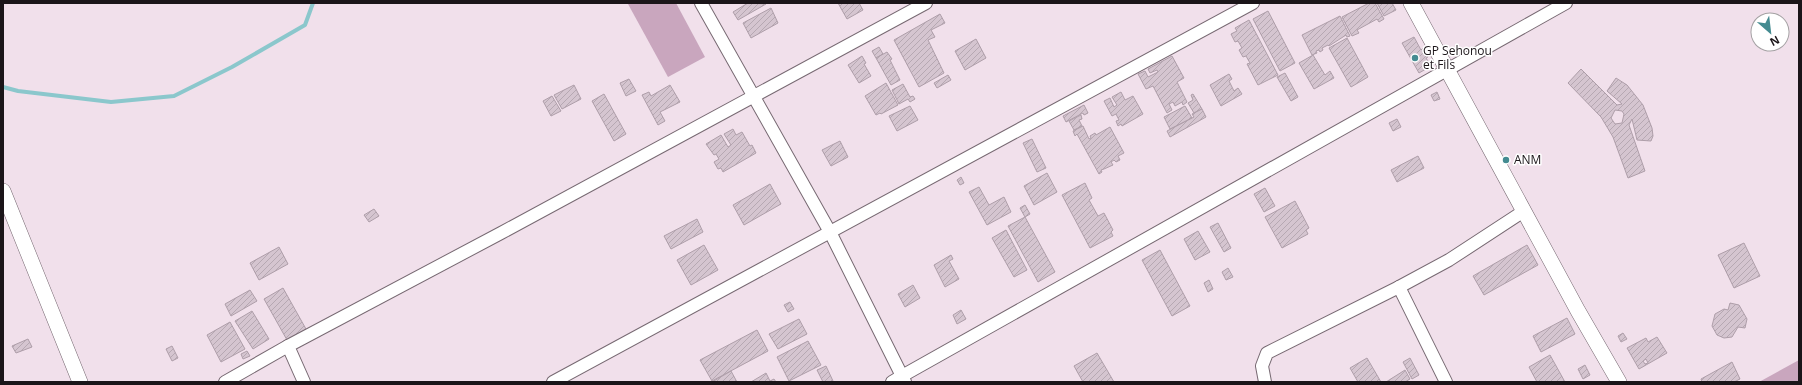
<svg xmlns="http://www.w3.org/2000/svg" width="1802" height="385" font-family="'Open Sans',sans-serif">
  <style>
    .green { fill: #c9a6be }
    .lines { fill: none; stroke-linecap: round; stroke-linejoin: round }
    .stream { stroke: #8bc7cc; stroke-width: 4 }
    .building { fill: url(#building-hatch); stroke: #ae9ea9; fill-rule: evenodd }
    .minor-casing { stroke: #776972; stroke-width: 14 }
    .tertiary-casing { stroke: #776972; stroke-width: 16 }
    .minor { stroke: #fff; stroke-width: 12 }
    .tertiary { stroke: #fff; stroke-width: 15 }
    .poi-dot { fill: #448b91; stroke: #fff; stroke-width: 1.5 }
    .labels { text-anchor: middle; stroke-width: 3; stroke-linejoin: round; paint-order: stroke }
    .poi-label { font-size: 12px; fill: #1b1519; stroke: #fff; text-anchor: start }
  </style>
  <defs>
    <pattern id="building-hatch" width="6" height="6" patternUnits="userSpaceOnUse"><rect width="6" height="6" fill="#d5c5d0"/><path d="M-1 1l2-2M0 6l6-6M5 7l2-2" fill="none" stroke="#b6a8b2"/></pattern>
  </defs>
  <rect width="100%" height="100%" fill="#f1e0eb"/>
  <!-- green -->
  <g class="green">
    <polygon points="629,3 676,3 705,57 668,77 628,4"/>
    <polygon points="1799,360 1799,382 1759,382"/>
  </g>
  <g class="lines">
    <!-- stream -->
    <polyline class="stream" points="3,87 18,91 111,102 174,96 232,67 305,25 313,3"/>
  </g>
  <!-- building -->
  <g class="building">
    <polygon points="748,3 766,4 738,20 733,12"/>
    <polygon points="838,3 859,3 863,10 847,19"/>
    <polygon points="1369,3 1375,3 1384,19 1379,22 1377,19 1357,30 1359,33 1352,36 1342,17"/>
    <polygon points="1377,3 1392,3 1396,10 1384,16"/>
    <polygon points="771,8 778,23 751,38 743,23"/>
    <polygon points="1268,11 1295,63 1280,71 1253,19"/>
    <polygon points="940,14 945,23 931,30 935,37 928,40 944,73 919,87 894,40"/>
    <polygon points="1340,16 1350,36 1347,37 1346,35 1329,46 1328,45 1322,48 1323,50 1320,52 1319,50 1316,51 1317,53 1312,55 1302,35"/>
    <polygon points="1249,20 1278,75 1258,85 1247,64 1250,63 1246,56 1243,57 1239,50 1242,48 1238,41 1235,42 1231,34 1237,31 1235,28"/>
    <polygon points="1414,37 1421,50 1423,48 1428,57 1426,58 1431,66 1419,73 1402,43"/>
    <polygon points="1347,38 1368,77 1351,87 1329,48"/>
    <polygon points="976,39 986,58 965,70 955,51"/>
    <polygon points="879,47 883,54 876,58 872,51"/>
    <polygon points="887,52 892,59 890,60 900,80 891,85 876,58"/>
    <polygon points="1313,55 1325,75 1330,71 1334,78 1314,89 1299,63"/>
    <polygon points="862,56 866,63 864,64 871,76 859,83 848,65"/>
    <polygon points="1172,56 1184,78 1177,82 1187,102 1183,105 1182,102 1175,106 1173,102 1169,104 1172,110 1167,113 1153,86 1146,89 1138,74 1145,71 1148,77 1158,72 1157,70 1150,73 1148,69"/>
    <path d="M1581,69L1617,105L1622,104L1607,91L1616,78L1627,85L1643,105L1652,128L1653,136L1651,141L1637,140L1632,119L1629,125L1645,171L1628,178L1613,137L1601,117L1568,83ZM1615,110L1622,111L1624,114L1622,123L1615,124L1611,118Z"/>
    <polygon points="1285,73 1298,97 1291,101 1277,77"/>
    <polygon points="1229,74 1232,79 1229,81 1234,91 1238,88 1242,94 1221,106 1210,85"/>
    <polygon points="948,75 951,80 937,88 934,83"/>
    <polygon points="629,79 636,91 626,96 620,83"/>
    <polygon points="886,83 898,105 881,114 880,113 876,115 865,96"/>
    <polygon points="903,84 910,97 913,96 915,99 910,102 908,99 899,104 892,90"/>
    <polygon points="574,85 581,99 562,109 554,95"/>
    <polygon points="670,85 680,102 660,112 665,121 658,125 642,95 649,92 651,96"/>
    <polygon points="1121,92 1125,100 1133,96 1143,114 1122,126 1121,124 1118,126 1116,121 1119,120 1116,114 1112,116 1104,101 1110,98 1114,107 1117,105 1112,97"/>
    <polygon points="1437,92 1440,99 1434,101 1431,95"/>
    <polygon points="604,94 626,134 614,141 592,101"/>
    <polygon points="1193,94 1202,109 1194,113 1188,103 1193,100 1191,95"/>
    <polygon points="552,96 561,111 551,116 543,101"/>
    <polygon points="1084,105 1088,113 1084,115 1083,113 1066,122 1063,116"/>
    <polygon points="910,106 918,120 897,131 889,116"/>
    <polygon points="1185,106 1192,118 1170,129 1164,117"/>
    <polygon points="1202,109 1206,117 1170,137 1167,131 1194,117 1192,114"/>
    <polygon points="1081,115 1082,119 1079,120 1082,126 1074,130 1069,121"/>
    <polygon points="1397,119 1401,127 1393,131 1389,123"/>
    <polygon points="1083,126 1089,139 1091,138 1090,136 1095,133 1096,135 1110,127 1124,153 1118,156 1120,160 1116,162 1114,160 1111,162 1113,165 1104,169 1101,170 1102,172 1099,174 1077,134 1075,136 1073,131"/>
    <polygon points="733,129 736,135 742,132 750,146 752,145 756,153 723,172 721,168 718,169 714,162 719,159 716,154 714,155 706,144 721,135 728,147 731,145 724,134"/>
    <polygon points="1032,139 1046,168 1037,172 1023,143"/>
    <polygon points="840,141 848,157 831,166 822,150"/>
    <polygon points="1418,156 1424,168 1397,182 1391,170"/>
    <polygon points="1047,173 1057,192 1034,205 1024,186"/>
    <polygon points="961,177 964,183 960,185 957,180"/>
    <polygon points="1085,183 1092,198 1089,200 1098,216 1104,213 1113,230 1111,232 1113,236 1090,248 1062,195"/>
    <polygon points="770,184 781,204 744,225 733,205"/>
    <polygon points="979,187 989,205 1004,197 1011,212 987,225 969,192"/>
    <polygon points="1265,188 1275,206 1264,212 1254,194"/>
    <polygon points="1295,201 1309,228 1306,230 1308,234 1282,248 1265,217"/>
    <polygon points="1025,205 1030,214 1025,217 1020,208"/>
    <polygon points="374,209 379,216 369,222 364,215"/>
    <polygon points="1025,217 1055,272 1038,282 1008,226"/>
    <polygon points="697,219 703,232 671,249 664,236"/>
    <polygon points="1218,223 1231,248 1224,252 1210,227"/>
    <polygon points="1006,230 1027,270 1014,277 992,238"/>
    <polygon points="1198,231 1210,252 1195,260 1184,239"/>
    <polygon points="1744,243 1760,276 1734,288 1718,255"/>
    <polygon points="704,245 718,270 691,285 677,260"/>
    <polygon points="1527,245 1538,265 1484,295 1473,276"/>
    <polygon points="279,247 288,264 259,280 250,263"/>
    <polygon points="1160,250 1190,306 1172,316 1142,260"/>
    <polygon points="951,255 953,259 949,261 959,279 945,287 934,265"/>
    <polygon points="1228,268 1233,277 1226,280 1222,272"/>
    <polygon points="1209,280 1213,289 1208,292 1204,283"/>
    <polygon points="913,285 920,298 905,307 898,294"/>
    <polygon points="283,288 306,329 287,340 264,299"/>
    <polygon points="250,290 257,301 231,316 225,304"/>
    <polygon points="790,302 794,309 788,312 784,305"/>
    <polygon points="1730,303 1739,305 1747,319 1745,328 1738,327 1732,337 1724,338 1717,335 1712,326 1715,314 1724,309 1728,310"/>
    <polygon points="961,310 966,319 957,324 953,315"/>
    <polygon points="252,311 269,339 253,349 235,321"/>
    <polygon points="1567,318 1575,334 1541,352 1533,336"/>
    <polygon points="799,319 807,334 778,349 769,334"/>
    <polygon points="230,322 245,349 221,362 207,335"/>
    <polygon points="757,330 768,351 712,381 700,360"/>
    <polygon points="1623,333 1627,339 1621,342 1618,336"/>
    <path d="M1657,337L1667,353L1639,369L1627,348L1646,338L1648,342ZM1646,359L1648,363L1645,364L1643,361Z"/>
    <polygon points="28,339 32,347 16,353 12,346"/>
    <polygon points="808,341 821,365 789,381 777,357"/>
    <polygon points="172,346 178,358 172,361 166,349"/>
    <polygon points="247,351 250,356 243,359 241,354"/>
    <polygon points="1097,353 1114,382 1083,382 1074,366"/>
    <polygon points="1550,355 1565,382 1537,382 1529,367"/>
    <polygon points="1367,358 1381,382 1358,382 1350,368"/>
    <polygon points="1410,358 1419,375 1412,379 1403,362"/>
    <polygon points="1732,362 1740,379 1734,382 1702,382 1701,379"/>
    <polygon points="1585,365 1590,375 1583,379 1578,369"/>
    <polygon points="826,366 833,381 831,382 823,382 817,370"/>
    <polygon points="1405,370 1410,379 1405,382 1386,382"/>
    <polygon points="731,371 737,382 712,382"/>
    <polygon points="766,373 770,381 774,379 776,382 751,382"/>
  </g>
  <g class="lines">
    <defs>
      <g id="minor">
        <polyline points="701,3 830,232 902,376 892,382"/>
        <polyline points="1399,287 1446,382"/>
        <polyline points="225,382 288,346"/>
        <polyline points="304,382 288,346 501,233 926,3"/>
        <polyline points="553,382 1253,3"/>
        <polyline points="905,382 902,376 1566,3"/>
        <polyline points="1265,382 1262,366 1267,353 1399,287 1449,260 1524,211"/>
      </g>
      <g id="tertiary">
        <polyline points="1411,3 1578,311 1619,382"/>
        <polyline points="3,191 80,382"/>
      </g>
    </defs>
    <!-- minor casing -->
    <use href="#minor" class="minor-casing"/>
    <!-- tertiary casing -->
    <use href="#tertiary" class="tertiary-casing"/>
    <!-- minor -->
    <use href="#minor" class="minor"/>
    <!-- tertiary -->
    <use href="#tertiary" class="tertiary"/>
  </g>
  <!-- markers -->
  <g class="poi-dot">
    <circle cx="1415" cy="58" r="4"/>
    <circle cx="1506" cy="160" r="4"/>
  </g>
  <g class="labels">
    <!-- poi labels -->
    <g class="poi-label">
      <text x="1423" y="55">GP Sehonou<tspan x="1423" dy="14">et Fils</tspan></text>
      <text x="1514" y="164">ANM</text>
    </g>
  </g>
  <!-- border -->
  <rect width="1802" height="385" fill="none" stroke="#1b1519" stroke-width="8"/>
  <!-- north arrow -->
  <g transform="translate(1770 32) rotate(152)"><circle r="19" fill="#ffffff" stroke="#a4a1a3"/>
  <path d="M0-3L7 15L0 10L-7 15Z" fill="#448b91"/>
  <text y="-6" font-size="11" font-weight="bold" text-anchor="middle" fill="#1b1519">N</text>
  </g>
</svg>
